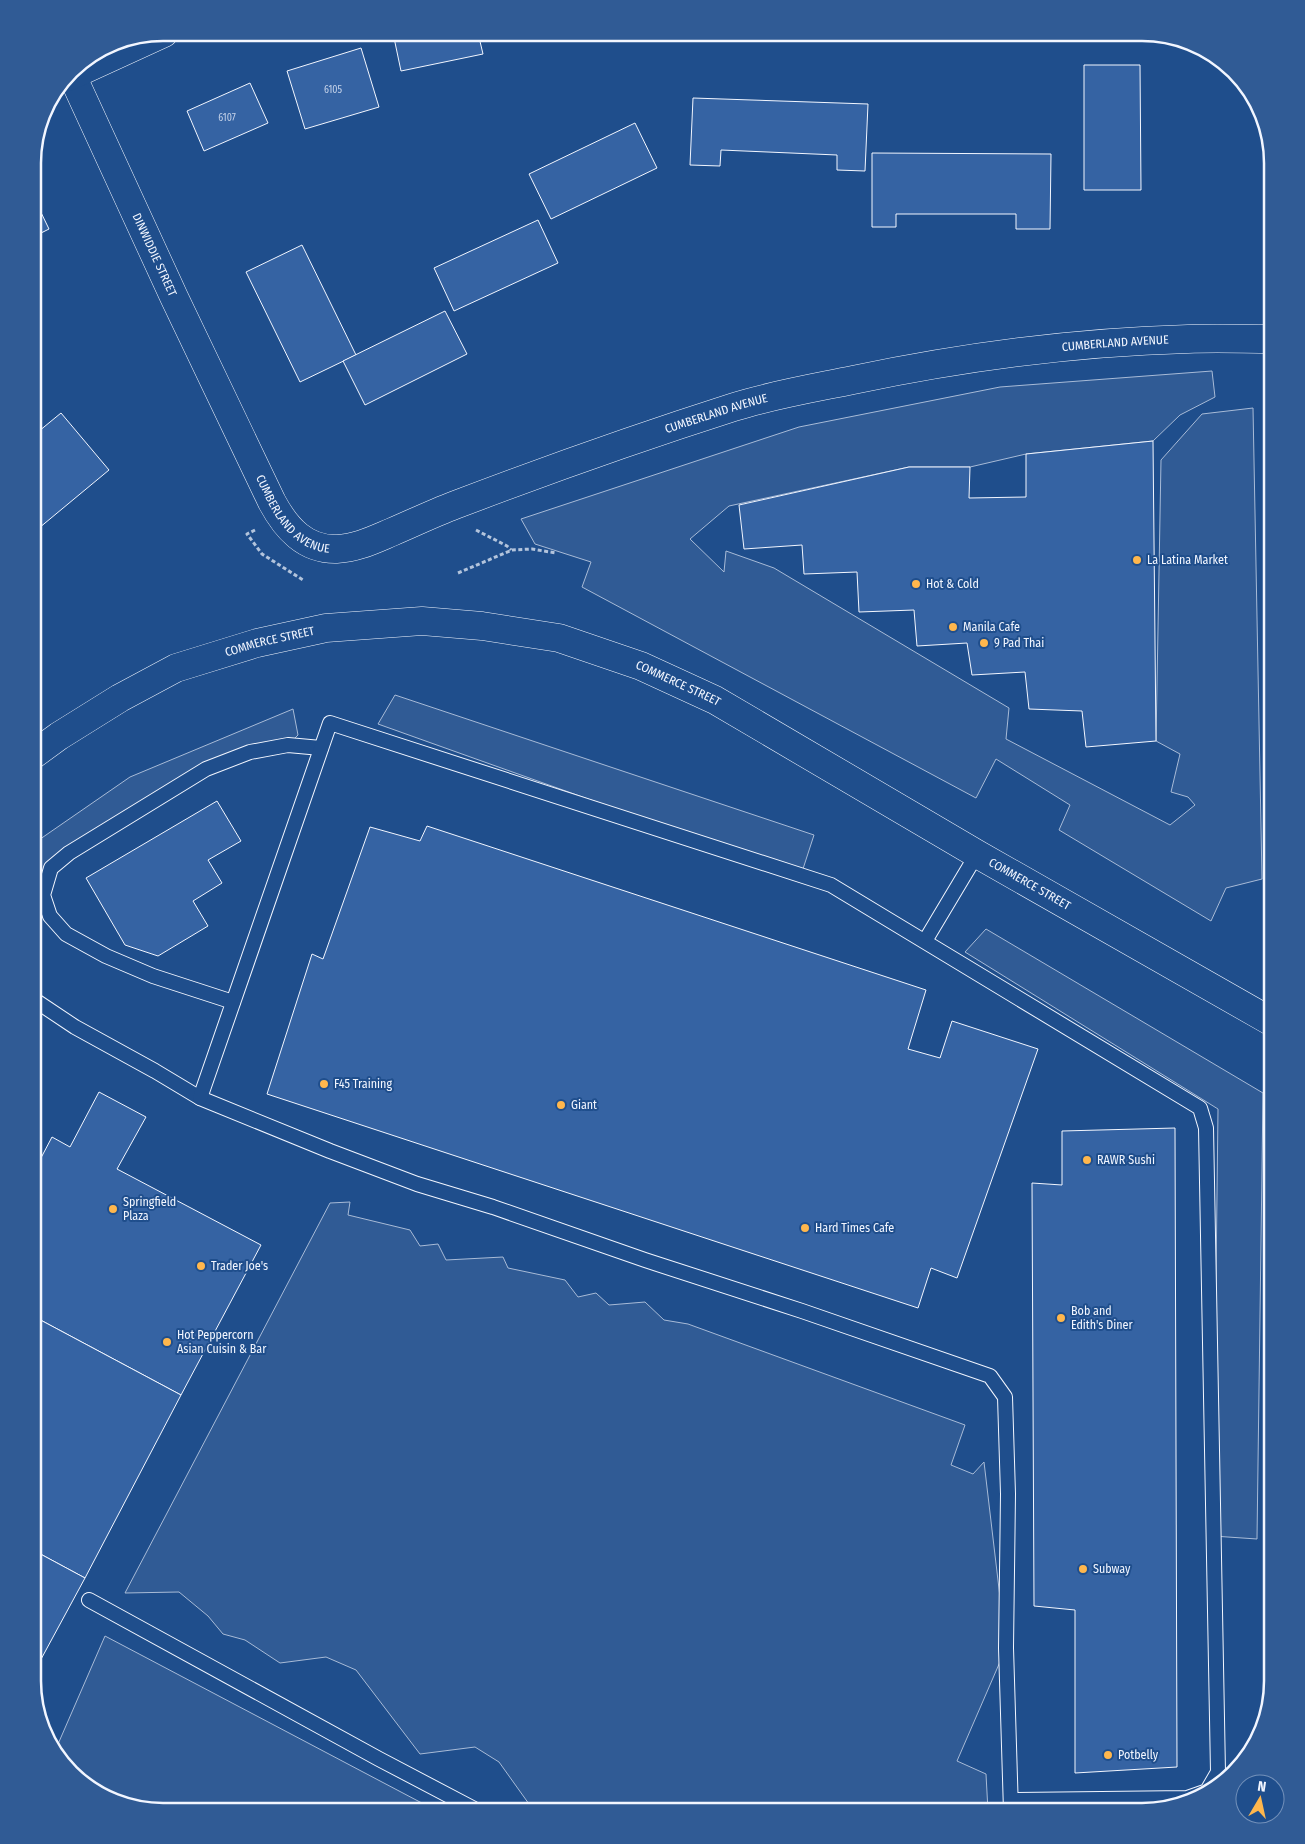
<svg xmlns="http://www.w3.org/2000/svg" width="1305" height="1844" font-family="'Fira Sans Condensed',sans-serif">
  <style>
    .parking { fill: #305b95; stroke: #a8bbd7 }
    .building { fill: #3563a3; stroke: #f2f6ff }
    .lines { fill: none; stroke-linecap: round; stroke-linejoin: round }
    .service-casing { stroke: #f2f6ff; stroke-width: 16 }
    .minor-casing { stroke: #f2f6ff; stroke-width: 29 }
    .tertiary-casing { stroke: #f2f6ff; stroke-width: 29 }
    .path { stroke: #b3c4dc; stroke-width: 3; stroke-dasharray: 4 2.5; stroke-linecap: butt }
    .service { stroke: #1f4e8c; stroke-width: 14 }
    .minor { stroke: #1f4e8c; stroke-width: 28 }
    .tertiary { stroke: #1f4e8c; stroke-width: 28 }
    .poi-dot { fill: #ffb74d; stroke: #1f4e8c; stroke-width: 2 }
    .labels { text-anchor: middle; stroke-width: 4; stroke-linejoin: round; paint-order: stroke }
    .number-label { font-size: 10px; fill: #c3d1e8 }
    .street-label { font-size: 12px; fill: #f2f6ff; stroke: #1f4e8c }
    .poi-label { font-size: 12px; fill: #f2f6ff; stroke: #1f4e8c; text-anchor: start }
    .rim { fill: none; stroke: #f2f6ff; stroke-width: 2.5 }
  </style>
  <rect width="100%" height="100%" fill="#1f4e8c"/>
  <!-- parking -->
  <g class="parking">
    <polygon points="1212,371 1215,397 1180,415 1153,441 1026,454 970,467 909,467 729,506 690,539 724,572 726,551 774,568 1009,708 1006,739 1170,825 1195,805 1188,797 1171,792 1180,754 1156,741 1161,460 1202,414 1253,408 1262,879 1226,888 1211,921 1059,830 1070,805 996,759 976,798 582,587 591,562 535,544 521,519 799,427 1000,387"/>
    <polygon points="395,695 814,835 801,875 378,724"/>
    <polygon points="293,709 298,735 288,745 205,769 51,868 47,882 33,900 33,844 130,777"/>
    <polygon points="986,929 1263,1093 1257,1539 1213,1536 1218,1109 965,952"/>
    <polygon points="350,1202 348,1215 410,1230 420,1246 438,1244 446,1260 503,1257 508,1268 565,1280 578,1297 596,1293 609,1305 645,1302 664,1320 688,1324 965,1425 951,1465 973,1474 984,1462 1006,1648 957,1761 986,1774 988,1811 692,1811 687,1808 684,1811 534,1811 499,1762 475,1747 420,1754 356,1670 326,1657 280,1663 245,1640 223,1634 208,1616 179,1592 125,1593 330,1203"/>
    <polygon points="105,1636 437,1811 155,1811 98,1794 55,1751"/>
    <polygon points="1055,1807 1154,1808 1142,1811 1055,1811"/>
  </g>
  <!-- building -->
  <g class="building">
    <polygon points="393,33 478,33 483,54 401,71"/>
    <polygon points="361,48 379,107 305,129 287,71"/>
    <polygon points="1084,65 1140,65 1141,190 1084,190"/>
    <polygon points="250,83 268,123 204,151 187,111"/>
    <polygon points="693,98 868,104 865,171 837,170 837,155 721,150 720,166 690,165"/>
    <polygon points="635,123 657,168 551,219 529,174"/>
    <polygon points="872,153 1051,154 1050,229 1016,229 1016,214 896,214 896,227 872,227"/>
    <polygon points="33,196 49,229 33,237"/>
    <polygon points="538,220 558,263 454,311 434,268"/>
    <polygon points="302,245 356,355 300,382 246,272"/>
    <polygon points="445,311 467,354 365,405 343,361"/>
    <polygon points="61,413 109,470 33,533 33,436"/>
    <polygon points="1153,441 1156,741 1086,747 1082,711 1029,709 1025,672 972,675 967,643 917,646 914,610 859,612 857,572 804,574 802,545 744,549 739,505 909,467 970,467 969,498 1026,497 1026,454"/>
    <polygon points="217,801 241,841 208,860 222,883 193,901 208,926 158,956 125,945 86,878"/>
    <polygon points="427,826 926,990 908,1049 940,1058 952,1021 1038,1049 957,1278 931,1268 918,1308 267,1094 312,954 323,959 370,827 420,841"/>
    <polygon points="99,1092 146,1117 117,1169 261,1245 181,1395 33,1316 33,1173 52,1137 70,1147"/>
    <polygon points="1175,1128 1177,1767 1075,1773 1075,1610 1034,1606 1032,1183 1062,1185 1062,1131"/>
    <polygon points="33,1316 181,1395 85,1578 33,1550"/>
    <polygon points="33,1550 85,1578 33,1674"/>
  </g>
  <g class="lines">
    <defs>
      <g id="service">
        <polyline points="925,941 977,854"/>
        <polyline points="33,999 75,1027 155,1071 200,1098 330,1151 417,1184 493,1207 645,1260 802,1311 990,1376 1005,1397 1008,1494 1006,1648 1011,1811"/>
        <polyline points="233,1002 153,976 106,956 66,934 50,916 43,895 51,868 69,853 206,769 250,752 288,745 321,748"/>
        <polyline points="200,1098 330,723 831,885 1200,1108 1206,1128 1218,1772 1207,1791 1187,1798 1011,1800"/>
        <polyline points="89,1600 379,1759 478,1811"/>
      </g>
      <g id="minor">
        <path id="s1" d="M71,73L174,297L272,502C286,528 305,550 337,549C357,548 373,540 392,532C413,523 434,513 455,505C547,470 640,437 734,407C772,395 814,388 853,380C963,357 1076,342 1188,339C1216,338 1244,339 1272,339"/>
        <polyline points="68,77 164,33"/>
      </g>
      <g id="tertiary">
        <path id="s2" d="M33,755L59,736L120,698L176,668L257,643L326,628L422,621L482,626L559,638L641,666L715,700L977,854L1272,1022"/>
      </g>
    </defs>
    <!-- service casing -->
    <use href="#service" class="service-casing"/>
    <!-- minor casing -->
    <use href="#minor" class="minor-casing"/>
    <!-- tertiary casing -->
    <use href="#tertiary" class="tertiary-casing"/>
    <!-- path -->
    <g class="path">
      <polyline points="255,530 247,534 262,554 303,580"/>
      <polyline points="476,530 507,546 511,550"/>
      <polyline points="458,573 512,550 532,549 556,553"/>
    </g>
    <!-- service -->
    <use href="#service" class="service"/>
    <!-- minor -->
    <use href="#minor" class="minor"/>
    <!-- tertiary -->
    <use href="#tertiary" class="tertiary"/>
  </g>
  <!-- markers -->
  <g class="poi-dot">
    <circle cx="1137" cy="560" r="5"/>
    <circle cx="916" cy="584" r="5"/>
    <circle cx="953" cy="627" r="5"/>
    <circle cx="984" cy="643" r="5"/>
    <circle cx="324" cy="1084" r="5"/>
    <circle cx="561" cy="1105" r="5"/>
    <circle cx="1087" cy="1160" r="5"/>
    <circle cx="113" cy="1209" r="5"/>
    <circle cx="805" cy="1228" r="5"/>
    <circle cx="201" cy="1266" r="5"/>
    <circle cx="1061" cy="1318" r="5"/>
    <circle cx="167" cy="1342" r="5"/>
    <circle cx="1083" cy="1569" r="5"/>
    <circle cx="1108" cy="1755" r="5"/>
  </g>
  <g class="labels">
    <!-- number labels -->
    <g class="number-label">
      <text x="333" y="93">6105</text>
      <text x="227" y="121">6107</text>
    </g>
    <!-- street labels -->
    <g class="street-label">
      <text dy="4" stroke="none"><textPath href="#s1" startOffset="200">DINWIDDIE STREET</textPath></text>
      <text dy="4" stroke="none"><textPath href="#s1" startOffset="1368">CUMBERLAND AVENUE</textPath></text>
      <text dy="4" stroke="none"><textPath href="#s1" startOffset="962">CUMBERLAND AVENUE</textPath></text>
      <text dy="4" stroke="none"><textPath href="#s1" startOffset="498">CUMBERLAND AVENUE</textPath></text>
      <text dy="4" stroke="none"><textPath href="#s2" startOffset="265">COMMERCE STREET</textPath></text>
      <text dy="4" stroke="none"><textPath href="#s2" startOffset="685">COMMERCE STREET</textPath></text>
      <text dy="4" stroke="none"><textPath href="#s2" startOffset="1090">COMMERCE STREET</textPath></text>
    </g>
    <!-- poi labels -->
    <g class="poi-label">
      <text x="1147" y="564">La Latina Market</text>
      <text x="926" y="588">Hot &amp; Cold</text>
      <text x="963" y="631">Manila Cafe</text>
      <text x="994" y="647">9 Pad Thai</text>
      <text x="334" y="1088">F45 Training</text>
      <text x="571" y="1109">Giant</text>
      <text x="1097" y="1164">RAWR Sushi</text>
      <text x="123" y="1206">Springfield<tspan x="123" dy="14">Plaza</tspan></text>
      <text x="815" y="1232">Hard Times Cafe</text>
      <text x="211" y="1270">Trader Joe's</text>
      <text x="1071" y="1315">Bob and<tspan x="1071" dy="14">Edith's Diner</tspan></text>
      <text x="177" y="1339">Hot Peppercorn<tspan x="177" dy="14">Asian Cuisin &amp; Bar</tspan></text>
      <text x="1093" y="1573">Subway</text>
      <text x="1118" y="1759">Potbelly</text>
    </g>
  </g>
  <!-- crop -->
  <path d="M0 0H1305V1844H0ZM163 41H1142A122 122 0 0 1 1264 163V1681A122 122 0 0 1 1142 1803H163A122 122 0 0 1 41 1681V163A122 122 0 0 1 163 41Z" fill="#305b95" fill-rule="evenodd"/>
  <path class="rim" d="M163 41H1142A122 122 0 0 1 1264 163V1681A122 122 0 0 1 1142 1803H163A122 122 0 0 1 41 1681V163A122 122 0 0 1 163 41Z"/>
  <!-- north arrow -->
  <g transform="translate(1260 1799) rotate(9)"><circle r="24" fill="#1f4e8c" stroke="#7391ba"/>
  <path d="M0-4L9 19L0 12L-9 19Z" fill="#ffb74d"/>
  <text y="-8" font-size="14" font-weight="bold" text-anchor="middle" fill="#f2f6ff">N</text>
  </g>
</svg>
